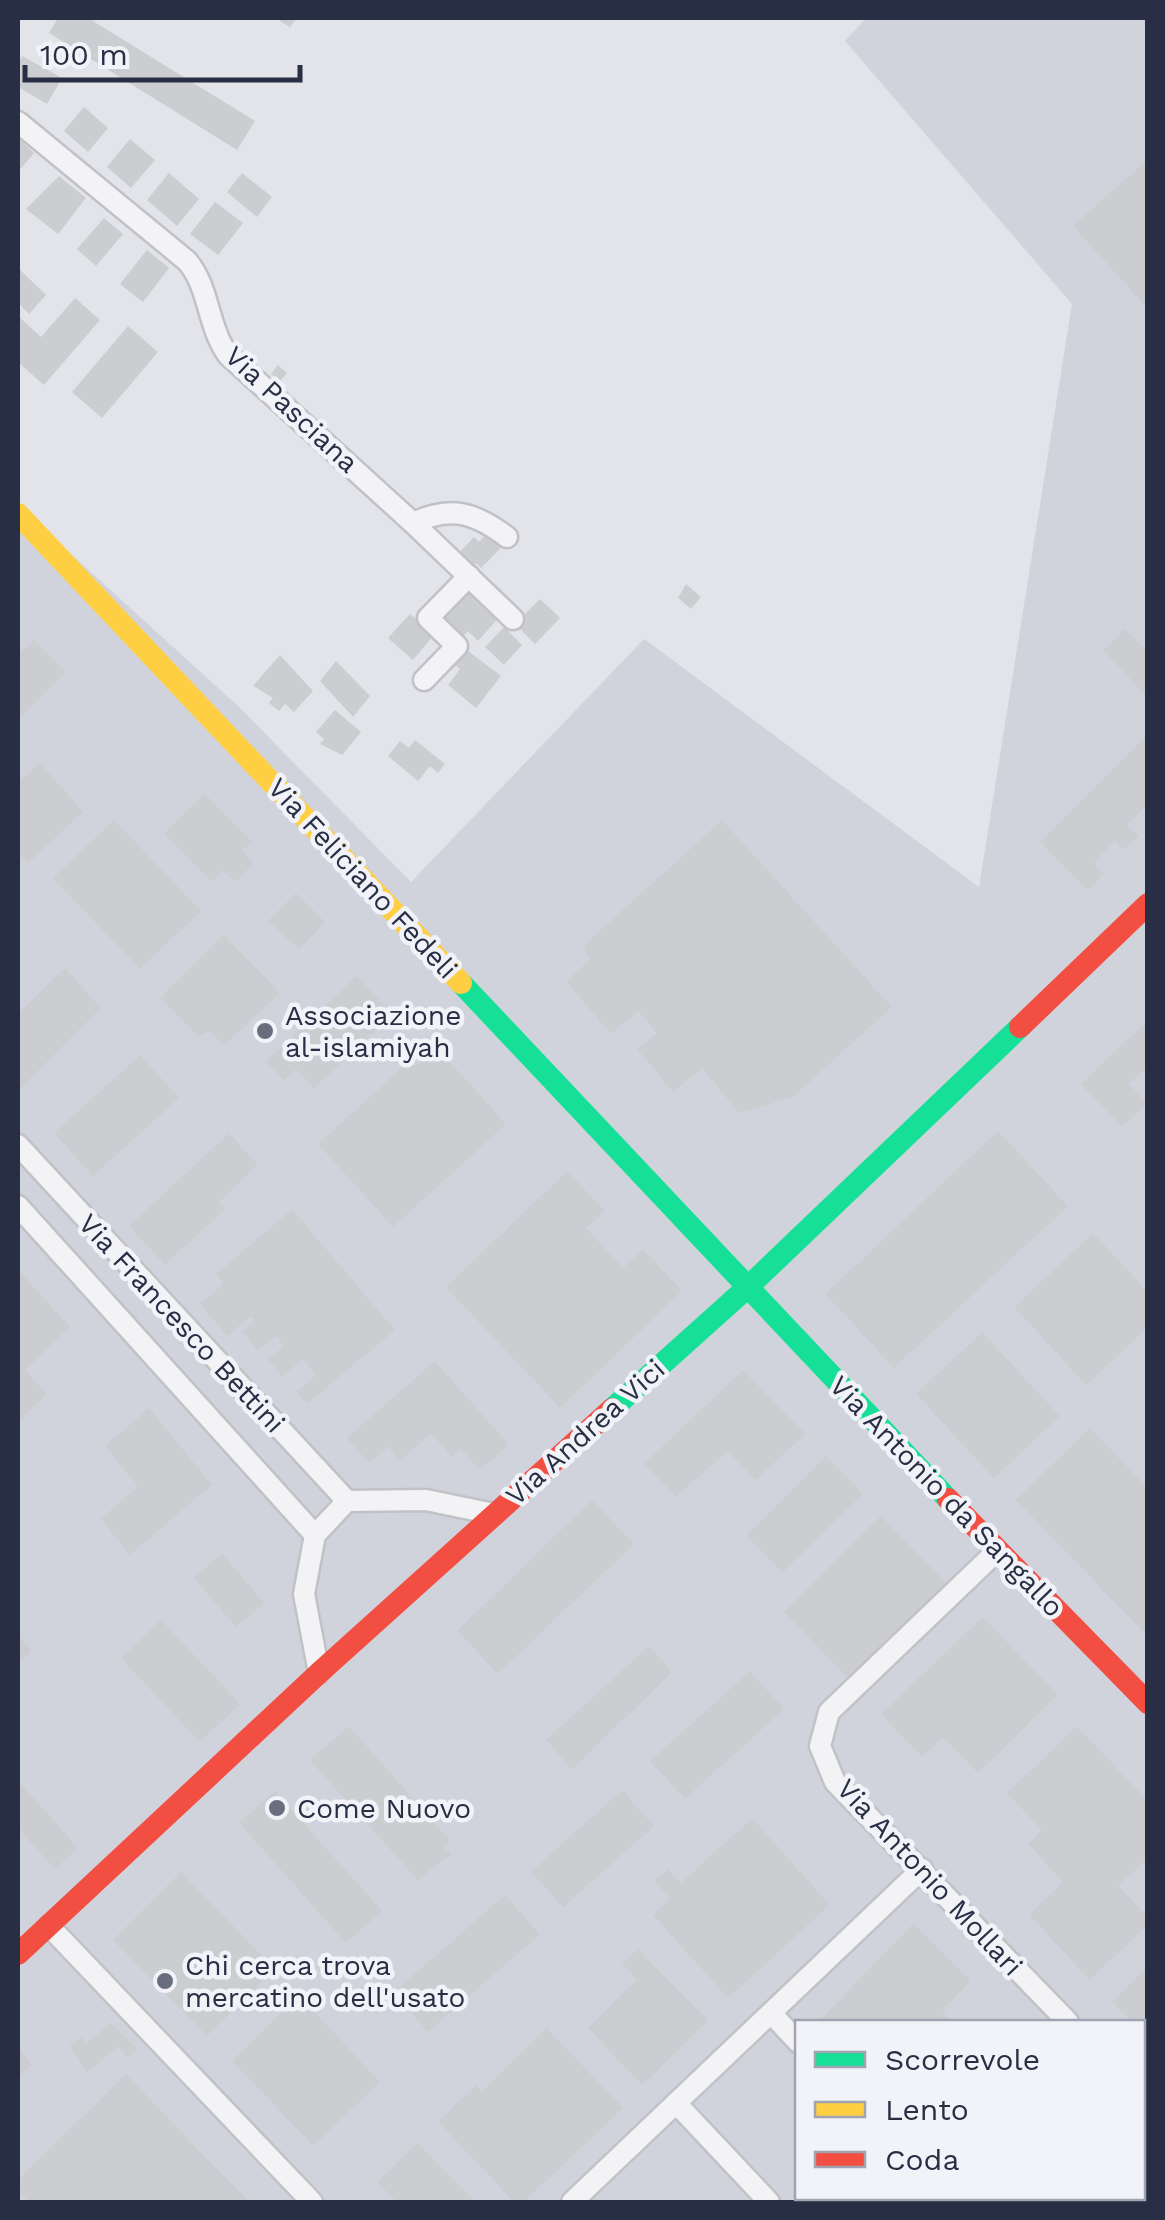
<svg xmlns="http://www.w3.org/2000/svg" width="1165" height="2220" font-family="'Work Sans',sans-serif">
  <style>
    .built { fill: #d1d3dc; fill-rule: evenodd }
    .building { fill: #cccdd1 }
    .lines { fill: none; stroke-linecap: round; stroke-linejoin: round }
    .street-casing { stroke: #c1c2c7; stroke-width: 25 }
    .street { stroke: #f3f3f5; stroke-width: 20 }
    .fast { stroke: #16e098; stroke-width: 22 }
    .slow { stroke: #ffcf43; stroke-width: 22 }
    .jam { stroke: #f24e42; stroke-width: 22 }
    .poi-dot { fill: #696e7e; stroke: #f1f3f8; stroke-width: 4 }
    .labels { text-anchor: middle; stroke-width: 9; stroke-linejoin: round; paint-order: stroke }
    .street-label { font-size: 28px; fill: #282e44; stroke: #f1f3f8 }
    .poi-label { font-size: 28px; fill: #282e44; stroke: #f1f3f8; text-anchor: start }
  </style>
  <rect width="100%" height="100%" fill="#e3e4e9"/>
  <!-- built -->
  <path class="built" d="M866,18H1147V2202H18V506L238,706L411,882L644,639L979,887L1072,304L845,41ZM798,2022H1142V2198H798Z"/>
  <!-- building -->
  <g class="building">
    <polygon points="58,18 88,18 255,121 237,150 49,33"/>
    <polygon points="275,18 297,18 290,27"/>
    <polygon points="22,56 62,78 47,104 18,87 18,64"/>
    <polygon points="84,107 108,128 88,152 64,131"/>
    <polygon points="18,138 34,153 18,172"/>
    <polygon points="130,139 155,160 131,188 107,167"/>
    <polygon points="1148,159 1148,309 1073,226"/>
    <polygon points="169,173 199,199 177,226 147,200"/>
    <polygon points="242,173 272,197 257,217 227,192"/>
    <polygon points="59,176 86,198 58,234 26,209"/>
    <polygon points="215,202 243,223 218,255 190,234"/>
    <polygon points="104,218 123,234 96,266 77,249"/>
    <polygon points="147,250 169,268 143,302 120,284"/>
    <polygon points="18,268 46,295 29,314 18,303"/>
    <polygon points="75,298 100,320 44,385 18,362 18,316 41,337"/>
    <polygon points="128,326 158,352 102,418 72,392"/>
    <polygon points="278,365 287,373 280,381 271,374"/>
    <polygon points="487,533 502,547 481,568 476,563 471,569 457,555 474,537 479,542"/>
    <polygon points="467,580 503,613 478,641 468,631 459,641 433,617"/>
    <polygon points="686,584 701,597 691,609 678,598"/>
    <polygon points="540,599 560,618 535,644 515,624"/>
    <polygon points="410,614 434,635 413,660 388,638"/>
    <polygon points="504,627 522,645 504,665 485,647"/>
    <polygon points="1125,629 1148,651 1148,698 1103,650"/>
    <polygon points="34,640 65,672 18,719 18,655"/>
    <polygon points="463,647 501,676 476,708 448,685 460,669 452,662"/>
    <polygon points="280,655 313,691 294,712 285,704 279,711 269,703 273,698 253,686"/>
    <polygon points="336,661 370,696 353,717 320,681"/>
    <polygon points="335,710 361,732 342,755 320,744 324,739 316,732"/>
    <polygon points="1148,733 1148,804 1127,824 1139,836 1124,850 1115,841 1094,863 1104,873 1088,890 1040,842"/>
    <polygon points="415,740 445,764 438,773 430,766 418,781 388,756 400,741 409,748"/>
    <polygon points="39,762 83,812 28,863 18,853 18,783"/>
    <polygon points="205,794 253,843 241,850 254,863 235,882 223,870 211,882 164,833"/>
    <polygon points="114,820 201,911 140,969 53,878"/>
    <polygon points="722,820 892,1007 793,1097 739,1113 702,1068 673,1092 637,1049 657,1033 638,1011 611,1034 566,981 590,960 583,946"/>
    <polygon points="296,893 325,922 299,949 268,921"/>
    <polygon points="224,935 280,993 224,1046 210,1031 198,1037 160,998"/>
    <polygon points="65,968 101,1008 18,1091 18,1014"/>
    <polygon points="357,976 393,1015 314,1088 296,1069 284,1080 266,1061"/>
    <polygon points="1148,1020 1148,1067 1129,1084 1147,1103 1122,1127 1081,1084"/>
    <polygon points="436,1047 506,1124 393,1227 318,1144 407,1063 416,1066"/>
    <polygon points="140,1055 179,1098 93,1176 54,1133"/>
    <polygon points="998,1131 1068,1206 894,1368 825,1294"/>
    <polygon points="229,1133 258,1165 219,1202 225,1209 165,1265 129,1226"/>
    <polygon points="567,1171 605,1211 586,1228 623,1268 643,1249 682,1291 560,1408 446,1287"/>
    <polygon points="292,1209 395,1330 307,1404 296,1392 316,1375 303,1359 282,1377 268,1359 284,1346 276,1336 258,1351 242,1331 255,1320 251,1316 227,1336 200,1304 224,1283 216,1274"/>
    <polygon points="1093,1233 1148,1292 1148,1327 1086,1385 1014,1307"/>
    <polygon points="18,1270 70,1327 25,1370 47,1394 18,1422"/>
    <polygon points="982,1332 1060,1416 994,1478 916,1394"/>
    <polygon points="435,1361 509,1445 480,1470 461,1449 452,1457 431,1433 400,1461 388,1446 369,1463 347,1438"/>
    <polygon points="743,1370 806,1434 755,1480 727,1451 676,1497 644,1464"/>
    <polygon points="149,1408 212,1485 130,1555 101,1519 138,1486 105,1446"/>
    <polygon points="1090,1428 1148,1488 1148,1637 1016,1500"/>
    <polygon points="826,1456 863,1494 782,1573 746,1535"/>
    <polygon points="592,1500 634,1544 498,1674 457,1631"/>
    <polygon points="881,1516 951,1588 854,1684 784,1612"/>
    <polygon points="222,1553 264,1603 236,1627 194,1578"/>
    <polygon points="983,1617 1058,1695 978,1773 943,1737 922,1757 881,1714"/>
    <polygon points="161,1620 240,1704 200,1742 121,1658"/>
    <polygon points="18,1635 32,1651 18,1664"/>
    <polygon points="649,1646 672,1672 572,1770 546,1740"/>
    <polygon points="750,1671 784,1709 685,1799 650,1761"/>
    <polygon points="349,1726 450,1841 442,1847 452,1853 418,1880 310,1760"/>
    <polygon points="1077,1726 1148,1801 1148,1858 1118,1886 1148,1917 1148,1925 1090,1980 1029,1915 1063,1882 1028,1844 1042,1830 1007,1793"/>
    <polygon points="18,1781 78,1848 55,1869 18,1828"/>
    <polygon points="622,1790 654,1826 563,1907 531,1872"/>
    <polygon points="275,1791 382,1911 346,1943 239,1823"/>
    <polygon points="752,1818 830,1905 728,1998 653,1915 670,1899 654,1881 668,1869 681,1883"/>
    <polygon points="181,1872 275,1969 207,2036 113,1940"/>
    <polygon points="505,1895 540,1934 428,2032 394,1992"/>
    <polygon points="914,1923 971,1981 942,2011 953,2022 818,2022"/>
    <polygon points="638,1949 708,2021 642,2085 588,2028 637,1980 622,1964"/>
    <polygon points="1148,1966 1148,2038 1142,2022 1132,2022 1112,2001"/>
    <polygon points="299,1995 380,2082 313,2146 232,2061"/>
    <polygon points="111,2023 138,2049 127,2057 118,2046 87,2072 70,2046 81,2037 86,2043"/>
    <polygon points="547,2028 623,2108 524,2202 514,2202 438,2122 476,2085 482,2091"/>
    <polygon points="18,2046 32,2065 18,2077"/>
    <polygon points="126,2074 206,2158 250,2202 29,2202 18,2190 18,2180"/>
    <polygon points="417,2143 475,2202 397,2202 377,2182"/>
    <polygon points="1002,2198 1094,2198 1089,2202 1007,2202"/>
  </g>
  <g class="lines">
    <defs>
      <g id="street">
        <path d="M18,122L187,261C210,288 207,326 228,355L413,523C452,505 475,513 507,537"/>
        <polyline points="413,523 513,619"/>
        <polyline points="424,680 457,646 428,618 469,576"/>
        <polyline points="18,1145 347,1501"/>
        <polyline points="18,1206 315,1535"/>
        <polyline points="997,1551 829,1712 820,1746 835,1782 1068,2022"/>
        <polyline points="319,1673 304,1594 315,1535 347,1501 426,1500 494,1514"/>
        <polyline points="49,1926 312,2202"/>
        <polyline points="771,2013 798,2042"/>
        <polyline points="1142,2100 1148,2106"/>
        <polyline points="676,2103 769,2202"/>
        <polyline points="572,2202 922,1869"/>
        <polyline points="881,2202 886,2198"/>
      </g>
    </defs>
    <!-- street casing -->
    <use href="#street" class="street-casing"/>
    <!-- street -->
    <use href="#street" class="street"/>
    <!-- fast -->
    <g class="fast">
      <polyline points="461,983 948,1499"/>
      <polyline points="612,1409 749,1286 1020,1027"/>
    </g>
    <!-- slow -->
    <polyline class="slow" points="18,514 461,983"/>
    <!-- jam -->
    <g class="jam">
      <polyline points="1020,1027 1148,904"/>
      <polyline points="948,1499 1148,1703"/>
      <polyline points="18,1954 319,1673 612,1409"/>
      <polyline points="1145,2202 1148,2200"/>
    </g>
  </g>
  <!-- markers -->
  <g class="poi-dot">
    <circle cx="265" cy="1031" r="10"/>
    <circle cx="277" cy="1808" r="10"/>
    <circle cx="165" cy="1981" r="10"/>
  </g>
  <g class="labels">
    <!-- street labels -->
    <g class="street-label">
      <text transform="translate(292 409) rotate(43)" y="10">Via Pasciana</text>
      <text transform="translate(363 878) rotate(47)" y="10">Via Feliciano Fedeli</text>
      <text transform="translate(182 1323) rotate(47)" y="10">Via Francesco Bettini</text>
      <text transform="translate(585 1432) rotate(-42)" y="10">Via Andrea Vici</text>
      <text transform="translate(947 1496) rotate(46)" y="10">Via Antonio da Sangallo</text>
      <text transform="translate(930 1877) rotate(47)" y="10">Via Antonio Mollari</text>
    </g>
    <!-- poi labels -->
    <g class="poi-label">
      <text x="285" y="1025">Associazione<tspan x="285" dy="32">al-islamiyah</tspan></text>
      <text x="297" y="1818">Come Nuovo</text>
      <text x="185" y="1975">Chi cerca trova<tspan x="185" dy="32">mercatino dell'usato</tspan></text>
    </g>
  </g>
  <!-- border -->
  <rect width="1165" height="2220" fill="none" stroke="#282e44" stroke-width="40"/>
  <!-- legend -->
  <rect x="795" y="2020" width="350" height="180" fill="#f1f3f8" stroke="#a1a4b0" stroke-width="2.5"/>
  <rect x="815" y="2052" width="50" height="15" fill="#16e098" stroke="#a1a4b0" stroke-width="2.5"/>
  <text x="885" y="2070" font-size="30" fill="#282e44">Scorrevole</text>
  <rect x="815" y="2102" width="50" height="15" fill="#ffcf43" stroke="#a1a4b0" stroke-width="2.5"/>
  <text x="885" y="2120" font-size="30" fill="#282e44">Lento</text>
  <rect x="815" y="2152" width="50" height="15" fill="#f24e42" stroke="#a1a4b0" stroke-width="2.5"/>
  <text x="885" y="2170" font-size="30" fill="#282e44">Coda</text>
  <!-- scale -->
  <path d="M25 65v15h275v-15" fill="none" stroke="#282e44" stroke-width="5"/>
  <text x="40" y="65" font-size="30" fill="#282e44" stroke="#f1f3f8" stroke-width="8" paint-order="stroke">100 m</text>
</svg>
